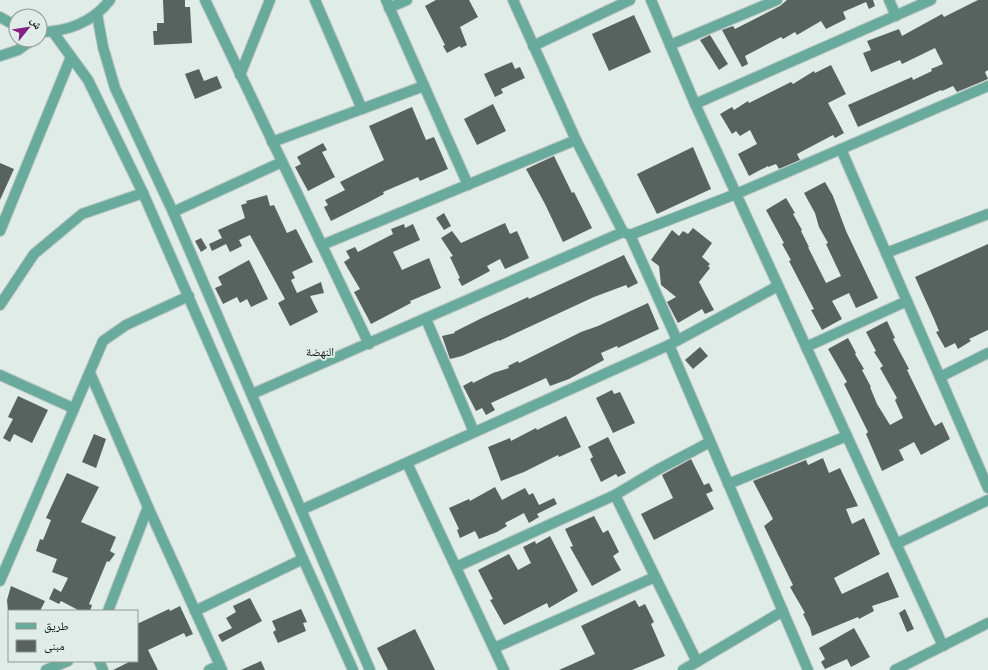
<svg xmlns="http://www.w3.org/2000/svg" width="988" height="670" font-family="Mulish,'Noto Naskh Arabic',sans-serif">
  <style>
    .building { fill: #58625f }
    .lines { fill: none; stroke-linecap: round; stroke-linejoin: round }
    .street-casing { stroke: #bbc6c3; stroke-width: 12 }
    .street { stroke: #68ab9c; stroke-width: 10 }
    .labels { text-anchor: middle; stroke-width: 4; stroke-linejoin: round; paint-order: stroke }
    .neighbourhood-label { font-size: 12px; fill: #151a19; stroke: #e0ece8 }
  </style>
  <rect width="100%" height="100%" fill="#e0ece8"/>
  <!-- building -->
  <g class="building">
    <polygon points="163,0 185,0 185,7 190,7 192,43 154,45 153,31 157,31 157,23 164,23"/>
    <polygon points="436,0 469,0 478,17 460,27 467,45 461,48 460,46 447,53 443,46 445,45 425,6"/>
    <polygon points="787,0 873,0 875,6 869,9 866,2 843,12 846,19 826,29 821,21 797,35 795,32 783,39 781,37 745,56 748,64 742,67 722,30 733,26 735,29 780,6"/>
    <polygon points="978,0 988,0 988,70 985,72 988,79 957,92 953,86 942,91 941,90 858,127 848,105 912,77 913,80 932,71 931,69 943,64 935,48 902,64 900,60 871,72 863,53 871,50 867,41 899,29 902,36 942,14 944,17"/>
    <polygon points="634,15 651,52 609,71 592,34"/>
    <polygon points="710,35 728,64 719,70 700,40"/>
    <polygon points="512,62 515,69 520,67 525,78 501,89 503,93 495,97 484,74"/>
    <polygon points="831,65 846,94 828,103 844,133 835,138 833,135 797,154 800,160 779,169 776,164 768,167 768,166 749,176 738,154 757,144 750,130 740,136 736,131 732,134 720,114 732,107 734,110 748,101 749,103 791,82 793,84 814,71 815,73"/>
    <polygon points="199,69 204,81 217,76 222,88 195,99 185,74"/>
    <polygon points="493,104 506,131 477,145 464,119"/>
    <polygon points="412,107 426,140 434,137 448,169 420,181 418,177 383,192 384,194 369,202 331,221 324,207 328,205 325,200 345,190 340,182 384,160 369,126"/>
    <polygon points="323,143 327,150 322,152 335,177 308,191 295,167 301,164 297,157"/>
    <polygon points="693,147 711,189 657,214 637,174"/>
    <polygon points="554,156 572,193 574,192 592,228 563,242 545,204 526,169"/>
    <polygon points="0,163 14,169 0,200"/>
    <polygon points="825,182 833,196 846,231 878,298 856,308 849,293 832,301 842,319 822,330 811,310 814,309 789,261 791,260 782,244 784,243 766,210 786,198 795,213 793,214 802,230 801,231 809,247 808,247 826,283 841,276 826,244 828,243 819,227 815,213 804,193"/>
    <polygon points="267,195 270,206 274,205 287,233 296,229 313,262 292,272 295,278 291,280 297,293 321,282 324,293 310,296 318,312 290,326 278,303 285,299 250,235 239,240 242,246 230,252 226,244 212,251 209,244 222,238 218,230 245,218 241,205 247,203 246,201"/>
    <polygon points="444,213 451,226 444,230 436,218"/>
    <polygon points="505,223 510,234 517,231 529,258 505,269 500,259 487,266 490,271 462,286 458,279 460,278 450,257 453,256 441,238 452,231 461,243"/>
    <polygon points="404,224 405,228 413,224 420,240 393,252 402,270 429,258 441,288 410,301 411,303 371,324 354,292 360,289 344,262 350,258 346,251 355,247 358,252 393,234 391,229"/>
    <polygon points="693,228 712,243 702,257 710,264 708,266 710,268 699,282 714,310 705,314 702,309 678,323 667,302 676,297 661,285 659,266 651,260 672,230 679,236 683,231 688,234"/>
    <polygon points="201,238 207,248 201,252 195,241"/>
    <polygon points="988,244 988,330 969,339 971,341 958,349 955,343 945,348 936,332 939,331 934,319 915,277"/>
    <polygon points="624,255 638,283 628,288 626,285 594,297 499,341 499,340 462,356 450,359 442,336 455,333 454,332 482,318 528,297 529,299"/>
    <polygon points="249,260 268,299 251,307 247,299 240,303 237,297 223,304 215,288 222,285 218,277"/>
    <polygon points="648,303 659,329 618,348 617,346 601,353 604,360 569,379 550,386 546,378 491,403 495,410 486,415 482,408 476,411 463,386 472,381 473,383 493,373 509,368 508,366 518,361 519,363 581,332 598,326"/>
    <polygon points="887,321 895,338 893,339 909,369 907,370 932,421 935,426 942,422 950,439 921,455 914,442 899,450 904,460 882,471 866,434 868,432 844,384 847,382 828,349 848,338 856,353 855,354 864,369 862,370 871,387 870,387 877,404 890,425 903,418 895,400 897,398 880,368 883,366 874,352 876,351 866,332"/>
    <polygon points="700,347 708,356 693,369 685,360"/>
    <polygon points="612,390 614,394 620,392 635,423 613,433 596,398"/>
    <polygon points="18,396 48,410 32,443 14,434 10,442 3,438 13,419 8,417"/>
    <polygon points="566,416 581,447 559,457 558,455 524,472 501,481 488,447 510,438 511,441 536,428 537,430"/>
    <polygon points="94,434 106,439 96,468 82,462"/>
    <polygon points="608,437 626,473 618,477 616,474 601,482 590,459 593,457 588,447"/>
    <polygon points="823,458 829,473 840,468 858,506 846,509 852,524 864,518 880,554 834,578 842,594 888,572 899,597 872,606 874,611 859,619 858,617 812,636 810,628 803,614 805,613 790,587 793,585 764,526 773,519 753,481 806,460 808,465"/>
    <polygon points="691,459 704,485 709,483 713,491 706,494 714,509 654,540 641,514 673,498 662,475"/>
    <polygon points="67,473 99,487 81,522 116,537 110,551 115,554 109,562 107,561 89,604 92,605 90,611 80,611 61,601 59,604 49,599 54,588 61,592 68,578 52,572 57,559 36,551 40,539 43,540 51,520 46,518"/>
    <polygon points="495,487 502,500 525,488 529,495 533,493 539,505 554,498 557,504 537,514 539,517 529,523 524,513 505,523 507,526 497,532 479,539 475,531 460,538 457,530 459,529 449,508 469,499 470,501"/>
    <polygon points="594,516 603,533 608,530 619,552 613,556 621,570 592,586 570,547 573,546 565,529"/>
    <polygon points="550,536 578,591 549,608 547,603 504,625 490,600 493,599 478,570 509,554 518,570 531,563 523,547 535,541 536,544"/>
    <polygon points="11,586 45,601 40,611 8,611 7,600"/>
    <polygon points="250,598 262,621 222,642 218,635 232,628 226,618 236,612 233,606"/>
    <polygon points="635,600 639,607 645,604 654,622 651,624 665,656 632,670 559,670 595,654 581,626"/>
    <polygon points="180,606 193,634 186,637 184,633 148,650 158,670 113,670 131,661 137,661 137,624 169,609 170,611"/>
    <polygon points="301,609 307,622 303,623 306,631 278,643 273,632 276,630 272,621"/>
    <polygon points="905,609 914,629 907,632 899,613"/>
    <polygon points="854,628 870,657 851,667 847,659 825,669 821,662 825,659 819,648"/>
    <polygon points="415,629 435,670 388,670 377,648"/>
    <polygon points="261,661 265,670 241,670"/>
  </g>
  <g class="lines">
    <defs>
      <g id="street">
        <polyline points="205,0 369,344"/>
        <polyline points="315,0 362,109"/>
        <polyline points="386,0 468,185"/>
        <polyline points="513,0 576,140 623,232"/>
        <polyline points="651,0 695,104 943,646"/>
        <polyline points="889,0 896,16"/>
        <polyline points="389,8 407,0"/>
        <polyline points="97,14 103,47 115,88 173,212 370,670"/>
        <polyline points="0,17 16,26"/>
        <path d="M40,32C67,32 93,22 110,0"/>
        <polyline points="53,32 88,80 143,193 303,559 353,670"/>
        <polyline points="670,45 777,0"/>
        <polyline points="533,46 630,0"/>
        <polyline points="0,56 18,50 32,40"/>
        <polyline points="240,75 270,0"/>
        <polyline points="695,104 931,0"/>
        <polyline points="272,142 424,86"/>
        <polyline points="841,149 988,488"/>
        <polyline points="173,212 282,162"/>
        <polyline points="0,231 71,57"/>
        <polyline points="630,235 677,340"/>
        <polyline points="322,245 576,140"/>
        <polyline points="886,253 988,214"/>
        <polyline points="0,305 34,254 82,214 143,193"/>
        <polyline points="426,319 474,432"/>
        <polyline points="669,345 808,670"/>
        <polyline points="806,347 907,301"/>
        <polyline points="90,373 148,507 222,670"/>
        <polyline points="0,375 73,408"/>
        <polyline points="940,377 988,353"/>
        <polyline points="252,394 623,232 630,235 736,194 988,86"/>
        <polyline points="407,463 504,670"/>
        <polyline points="728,484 847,436"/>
        <polyline points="615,495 697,662"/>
        <polyline points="301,510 669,345 778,286"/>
        <polyline points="896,544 988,500"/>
        <polyline points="456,567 615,495 657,470 710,442"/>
        <polyline points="0,581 103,341 126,325 189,296"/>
        <polyline points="108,611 148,507"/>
        <polyline points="195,611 303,559"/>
        <polyline points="494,648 655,577"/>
        <polyline points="99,661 103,670"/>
        <polyline points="46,670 68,661"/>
        <polyline points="209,670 220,665"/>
        <polyline points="683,670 783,611"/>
        <polyline points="895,670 988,623"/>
      </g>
    </defs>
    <!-- street casing -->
    <use href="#street" class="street-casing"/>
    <!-- street -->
    <use href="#street" class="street"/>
  </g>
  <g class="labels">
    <!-- neighbourhood labels -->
    <g class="neighbourhood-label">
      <text x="320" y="356">النهضة</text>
    </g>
  </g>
  <!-- legend -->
  <rect x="8" y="610" width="130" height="52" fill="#e0ece8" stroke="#8f9895"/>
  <rect x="16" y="623" width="20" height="6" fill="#68ab9c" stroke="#8f9895"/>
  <text x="44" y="630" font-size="12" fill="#151a19">طريق</text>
  <rect x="16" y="640" width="20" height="12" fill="#58625f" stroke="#8f9895"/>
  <text x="44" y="650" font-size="12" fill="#151a19">مبنى</text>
  <!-- north arrow -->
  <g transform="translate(28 28) rotate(60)"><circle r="19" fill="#e0ece8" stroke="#8f9895"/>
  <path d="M0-3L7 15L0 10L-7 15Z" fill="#861f86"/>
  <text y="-6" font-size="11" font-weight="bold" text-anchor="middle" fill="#151a19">ش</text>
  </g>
</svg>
